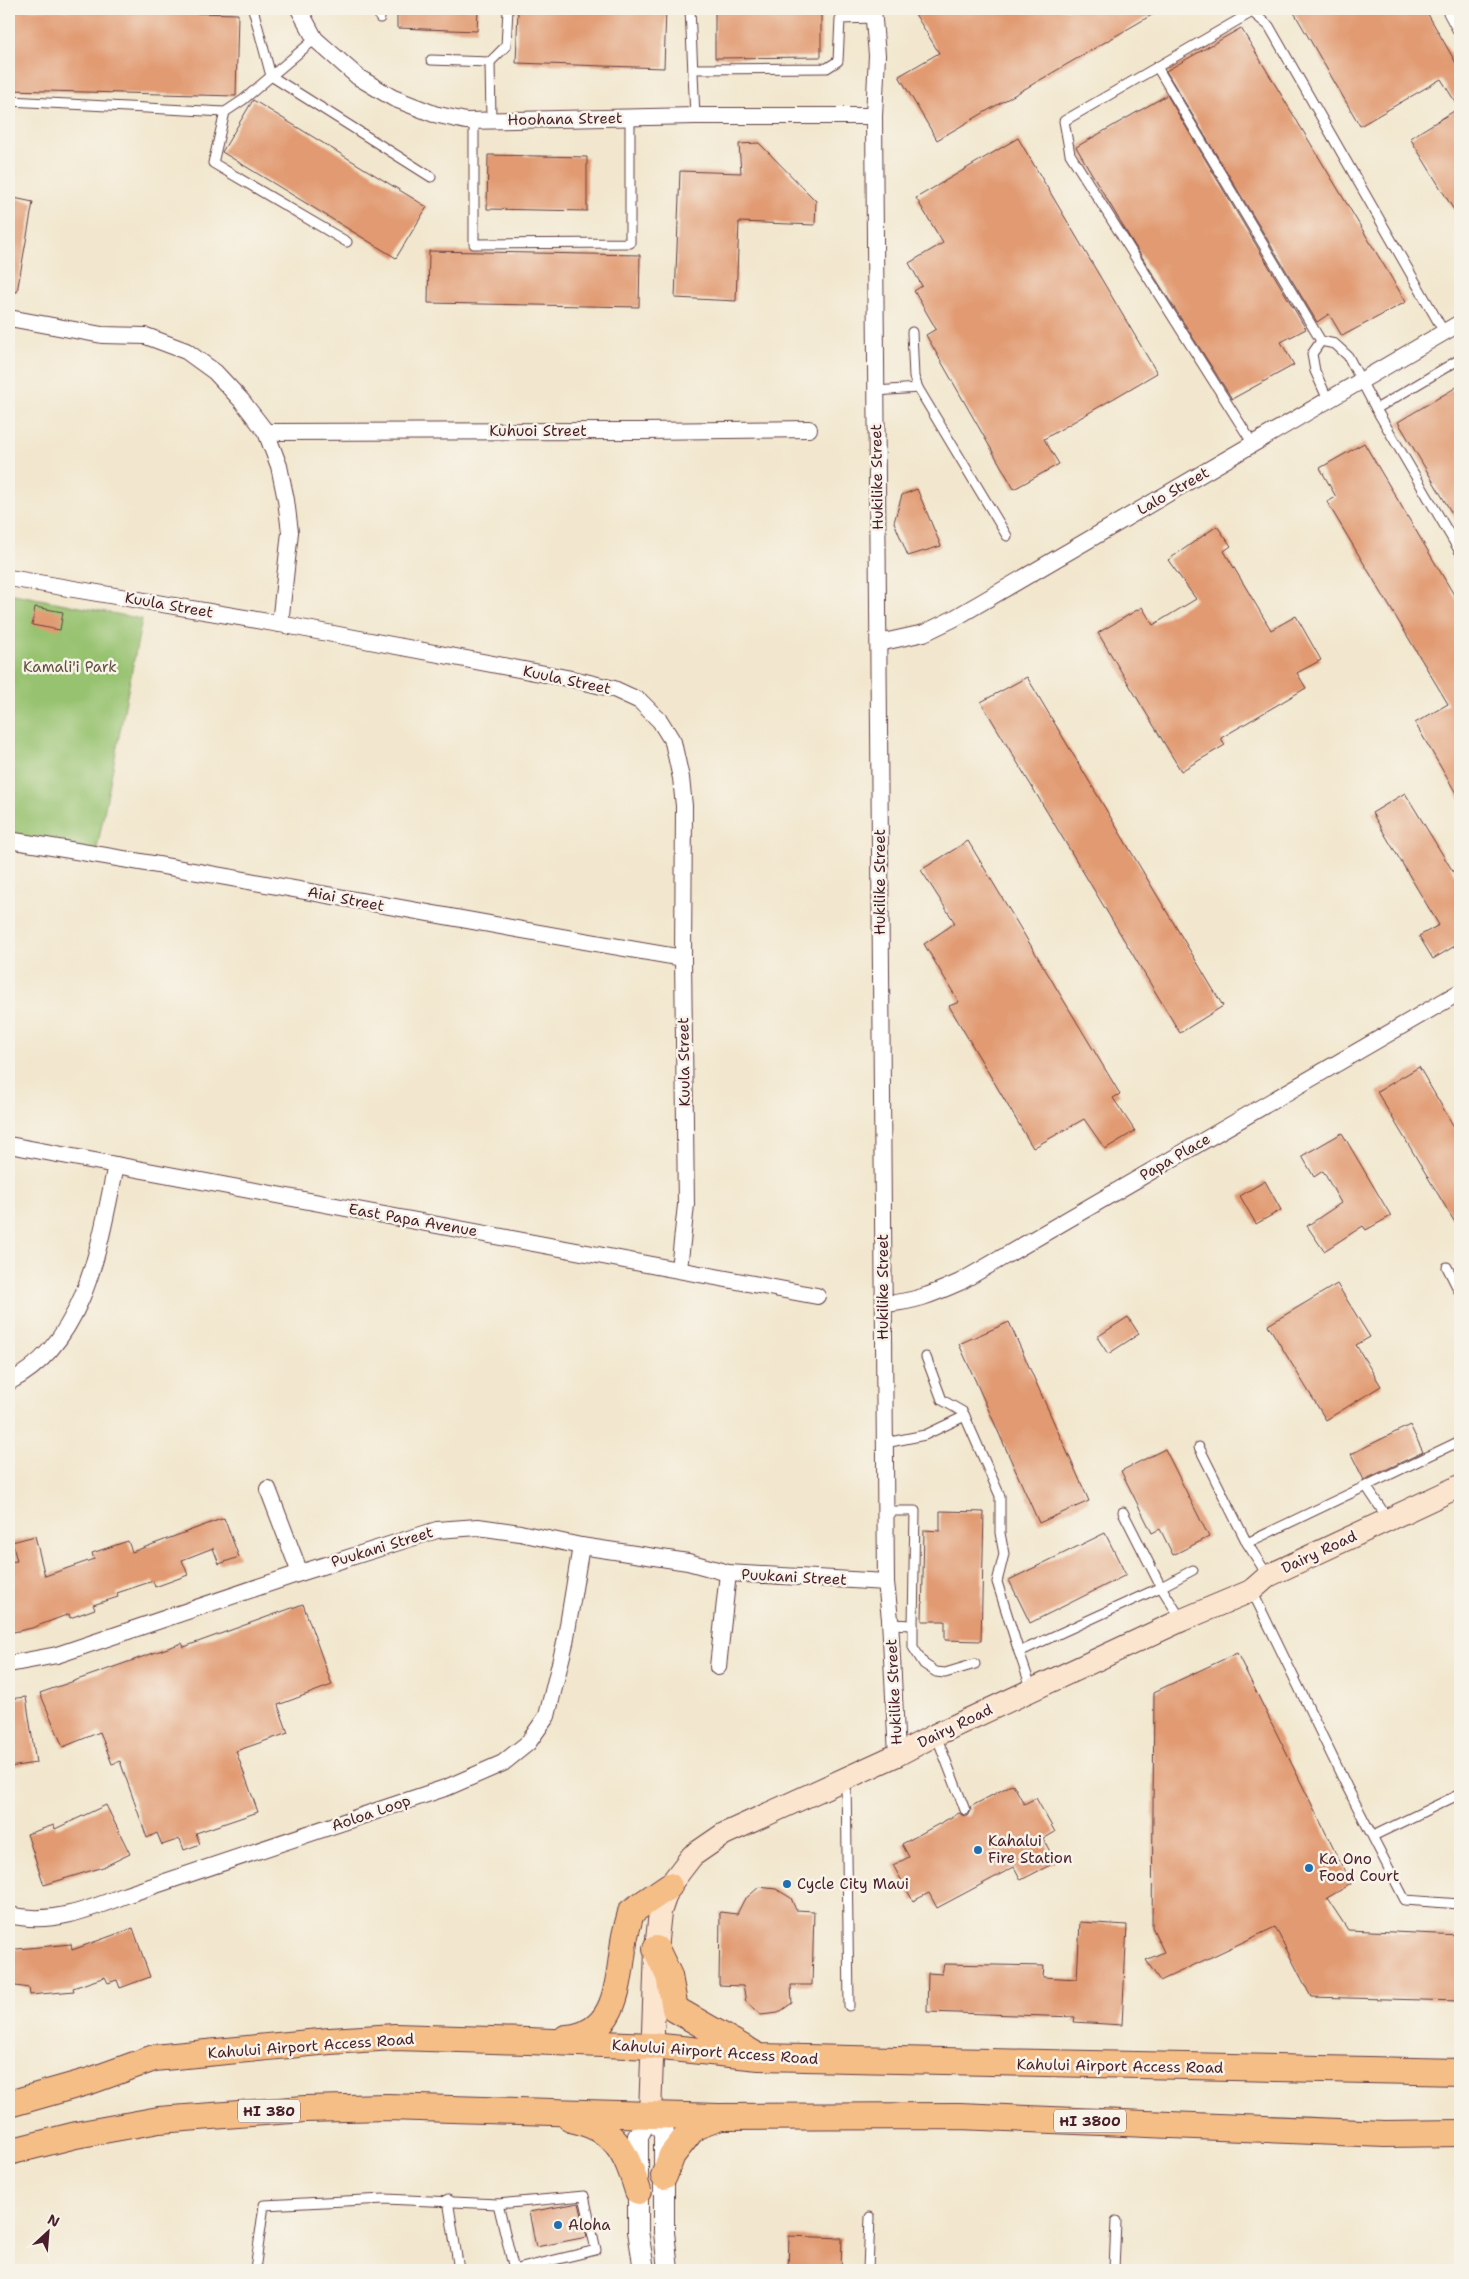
<svg xmlns="http://www.w3.org/2000/svg" width="1469" height="2279" font-family="'Shantell Sans',sans-serif">
  <style>
    .green { fill: #97c26f; stroke: #70704d }
    .building { fill: #e19a71 }
    .lines { fill: none; stroke-linecap: round; stroke-linejoin: round }
    .service-casing { stroke: #633d43; stroke-width: 11 }
    .minor-casing { stroke: #633d43; stroke-width: 18 }
    .tertiary-casing { stroke: #633d43; stroke-width: 22 }
    .secondary-casing { stroke: #633d43; stroke-width: 24 }
    .primary-casing { stroke: #633d43; stroke-width: 28 }
    .service { stroke: #fff; stroke-width: 9 }
    .minor { stroke: #fff; stroke-width: 16 }
    .tertiary { stroke: #fff; stroke-width: 20 }
    .secondary { stroke: #fbe5cf; stroke-width: 22 }
    .primary { stroke: #f6be87; stroke-width: 26 }
    .poi-dot { fill: #1f6fb2; stroke: #f7f3e8; stroke-width: 2 }
    .labels { text-anchor: middle; stroke-width: 5; stroke-linejoin: round; paint-order: stroke }
    .shield { fill: #f7f3e8; stroke: #7e5f64; stroke-width: 1 }
    .shield-label { font-size: 14px; font-weight: bold; fill: #4a1f2b }
    .street-label { font-size: 15px; fill: #4a1f2b; stroke: #f7f3e8 }
    .park-label { font-size: 15px; fill: #61503f; stroke: #f7f3e8 }
    .poi-label { font-size: 15px; fill: #4a1f2b; stroke: #f7f3e8; text-anchor: start }
  </style>
  <rect width="100%" height="100%" fill="#f7f3e8"/>
  <filter id="ink" filterUnits="userSpaceOnUse"><feTurbulence type="fractalNoise" baseFrequency=".02" numOctaves="2"/><feDisplacementMap in="SourceGraphic" scale="10" xChannelSelector="R" yChannelSelector="G"/><feConvolveMatrix kernelMatrix="1 2 1 2 8 2 1 2 1" color-interpolation-filters="sRGB"/></filter>
  <filter id="wash" filterUnits="userSpaceOnUse"><feTurbulence type="fractalNoise" baseFrequency=".0096" numOctaves="4" result="noise"/><feDisplacementMap in="SourceGraphic" scale="20" xChannelSelector="R" yChannelSelector="G"/><feGaussianBlur stdDeviation="1.12" result="paint"/><feColorMatrix in="noise" values="0 0 0 0 0 0 0 0 0 0 0 0 0 0 0 0 0 1.4 0 .05"/><feComposite in="paint" operator="in"/></filter>
  <g filter="url(#wash)">
    <rect width="100%" height="100%" fill="#f2e7ce"/>
    <!-- green -->
    <polygon class="green" points="9,593 142,619 96,854 9,840"/>
    <g id="blocks">
      <!-- building -->
      <g class="building">
        <polygon points="9,9 238,14 236,96 9,90"/>
        <polygon points="397,9 478,9 477,31 397,28"/>
        <polygon points="518,9 666,9 664,68 516,63"/>
        <polygon points="715,9 821,9 821,57 715,58"/>
        <polygon points="912,9 1162,9 937,140 899,76 939,53"/>
        <polygon points="1292,9 1425,9 1460,70 1460,220 1410,138 1459,108 1441,79 1360,126"/>
        <polygon points="1241,28 1406,302 1342,336 1329,314 1317,322 1166,71"/>
        <polygon points="1167,95 1306,329 1281,342 1294,365 1232,399 1130,238 1076,147"/>
        <polygon points="253,100 427,207 396,258 222,152"/>
        <polygon points="1018,138 1157,373 1044,439 1059,464 1014,489 926,335 936,329 914,291 922,286 909,263 943,243 916,198"/>
        <polygon points="759,143 816,201 815,225 739,222 736,301 675,298 680,171 741,173 739,144"/>
        <polygon points="488,155 587,157 587,211 487,209"/>
        <polygon points="9,197 33,202 17,292 9,291"/>
        <polygon points="429,251 640,255 639,307 428,303"/>
        <polygon points="1460,385 1460,527 1398,422"/>
        <polygon points="1364,443 1460,605 1460,800 1415,723 1448,704 1327,502 1336,497 1320,468"/>
        <polygon points="917,489 941,546 908,556 894,522 902,495"/>
        <polygon points="1217,526 1231,546 1224,551 1271,630 1296,616 1321,660 1297,673 1306,688 1221,738 1225,745 1181,771 1098,633 1142,607 1153,625 1196,599 1168,560"/>
        <polygon points="35,607 63,612 60,630 32,625"/>
        <polygon points="1027,677 1223,1006 1180,1033 981,702"/>
        <polygon points="1405,793 1460,883 1460,943 1433,959 1419,936 1439,925 1372,813"/>
        <polygon points="968,841 1120,1094 1113,1098 1135,1131 1105,1149 1084,1119 1033,1148 949,1006 959,1002 924,944 955,923 921,870"/>
        <polygon points="1419,1067 1460,1137 1460,1231 1377,1092"/>
        <polygon points="1342,1133 1391,1216 1366,1230 1363,1226 1324,1251 1307,1226 1341,1203 1323,1171 1314,1177 1302,1156"/>
        <polygon points="1265,1181 1281,1210 1256,1224 1240,1196"/>
        <polygon points="1337,1284 1370,1337 1356,1345 1381,1386 1326,1420 1268,1325"/>
        <polygon points="1128,1317 1139,1334 1108,1354 1097,1337"/>
        <polygon points="1009,1322 1089,1501 1039,1523 959,1344"/>
        <polygon points="1410,1425 1423,1452 1364,1480 1351,1454"/>
        <polygon points="1165,1449 1209,1537 1173,1555 1160,1529 1152,1533 1121,1471"/>
        <polygon points="940,1511 984,1512 981,1641 945,1640 945,1621 922,1621 924,1530 940,1531"/>
        <polygon points="224,1518 239,1557 219,1564 213,1548 182,1560 188,1575 155,1587 153,1581 117,1593 118,1597 93,1605 95,1609 70,1618 69,1614 32,1628 9,1633 9,1562 17,1561 12,1542 35,1536 45,1576 94,1559 92,1553 128,1541 132,1552"/>
        <polygon points="1105,1533 1126,1575 1030,1623 1009,1580"/>
        <polygon points="303,1604 332,1685 278,1705 288,1733 236,1751 258,1812 196,1833 200,1844 184,1850 180,1839 162,1845 157,1833 147,1838 120,1761 112,1764 100,1732 63,1747 40,1693 182,1643 184,1647"/>
        <polygon points="1237,1653 1351,1884 1327,1898 1348,1930 1460,1935 1460,2001 1311,1997 1275,1927 1160,1981 1146,1960 1164,1952 1152,1927 1154,1692"/>
        <polygon points="26,1697 36,1763 9,1767 9,1699"/>
        <polygon points="1013,1784 1024,1804 1036,1798 1055,1832 1043,1839 1056,1862 1021,1880 1014,1867 937,1908 929,1893 913,1901 893,1865 909,1857 902,1844 959,1813 964,1816 968,1816 971,1811 970,1807"/>
        <polygon points="106,1805 130,1854 103,1867 44,1885 27,1834 54,1825 55,1829"/>
        <polygon points="759,1887 776,1889 791,1898 796,1910 814,1911 812,1985 791,1985 792,2003 778,2013 761,2015 746,2002 743,1986 719,1985 720,1912 737,1914 744,1900"/>
        <polygon points="1080,1922 1127,1925 1122,2025 1074,2022 1075,2017 927,2012 928,1973 942,1974 944,1964 1044,1966 1043,1977 1077,1979"/>
        <polygon points="133,1928 150,1977 120,1988 117,1980 108,1983 105,1977 73,1988 74,1991 30,1995 29,1988 9,1985 9,1947 17,1949 71,1944 72,1950"/>
        <polygon points="579,2203 587,2237 536,2247 529,2212"/>
        <polygon points="789,2236 842,2238 841,2270 788,2270"/>
      </g>
    </g>
  </g>
  <g filter="url(#ink)">
    <use href="#blocks" fill-opacity="0" stroke="#633d43" stroke-width="1"/>
    <g class="lines">
      <defs>
        <g id="service">
          <polyline points="253,9 271,76 431,177"/>
          <polyline points="380,9 380,18"/>
          <polyline points="690,9 695,116"/>
          <polyline points="1446,9 1460,35"/>
          <polyline points="431,60 490,62 506,46 508,9"/>
          <polyline points="490,62 491,120"/>
          <polyline points="1157,67 1321,341"/>
          <polyline points="693,69 827,68 838,61 840,19 875,18"/>
          <polyline points="9,101 225,112 243,100 315,39"/>
          <polyline points="225,112 213,163 347,242"/>
          <polyline points="474,121 474,244 630,243 630,118"/>
          <polyline points="912,332 914,377 918,388"/>
          <polyline points="876,391 918,388 1007,536"/>
          <polyline points="1328,400 1315,371 1312,354 1321,341 1335,344 1348,356 1376,409 1460,552"/>
          <polyline points="1376,409 1460,359"/>
          <polyline points="1253,444 1070,154 1064,121 1252,12 1269,26 1444,332"/>
          <polyline points="1447,1267 1460,1293"/>
          <polyline points="926,1357 942,1400 963,1412 1000,1496 1000,1533 1004,1554 997,1582 1019,1652 1161,1587 1193,1570"/>
          <polyline points="885,1443 925,1435 965,1416"/>
          <polyline points="1199,1447 1247,1543"/>
          <polyline points="1366,1486 1388,1519"/>
          <polyline points="886,1511 915,1511 913,1625 890,1624"/>
          <polyline points="1123,1512 1161,1587 1181,1619"/>
          <polyline points="1268,1576 1247,1543 1460,1441"/>
          <polyline points="1252,1591 1347,1787 1405,1900 1460,1904"/>
          <polyline points="913,1625 913,1647 924,1664 936,1672 945,1673 975,1664"/>
          <polyline points="1019,1652 1032,1690"/>
          <polyline points="936,1735 965,1810"/>
          <polyline points="846,1778 849,2006"/>
          <polyline points="1373,1836 1460,1794"/>
          <polyline points="448,2200 459,2270"/>
          <polyline points="498,2204 514,2270"/>
          <polyline points="255,2270 264,2205 385,2199 498,2204 584,2196 596,2250 513,2270"/>
          <polyline points="868,2270 870,2217"/>
          <polyline points="1114,2270 1116,2221"/>
        </g>
        <g id="minor">
          <polyline points="299,9 315,39 358,77 393,98 434,114 466,121 695,116 874,116"/>
          <polyline points="873,9 877,55 874,116 886,1582 890,1619 897,1755"/>
          <polyline points="9,318 102,335 146,336 186,351 215,372 242,401 266,432 279,466 286,500 290,532 280,624"/>
          <polyline points="266,432 642,431 809,429"/>
          <polyline points="9,578 280,624 577,680 614,689 640,701 660,721 673,742 681,778 684,806 683,958 686,1205 679,1269"/>
          <polyline points="879,643 924,633 953,619 1460,323"/>
          <path d="M9,840C234,876 458,920 683,958"/>
          <polyline points="9,1145 817,1296"/>
          <path d="M884,1304C914,1302 933,1294 960,1282L1460,992"/>
          <path d="M9,1382C87,1343 100,1241 116,1165"/>
          <polyline points="268,1489 300,1573"/>
          <polyline points="9,1664 57,1655 300,1573 437,1530 478,1527 520,1533 581,1546 688,1562 728,1573 886,1582"/>
          <polyline points="718,1667 728,1573"/>
          <path d="M9,1915C50,1925 88,1910 126,1895L448,1787L503,1763L528,1743L547,1716L565,1643L581,1546"/>
        </g>
        <polyline id="tertiary" points="644,2270 638,2231 638,2136 650,2114 664,2133 664,2232 668,2270"/>
        <polyline id="secondary" points="650,2114 656,1949 660,1912 669,1886 692,1856 724,1834 897,1755 935,1735 1182,1620 1251,1591 1268,1576 1460,1486"/>
        <g id="primary">
          <polyline points="656,1949 669,1976 675,2009 752,2053"/>
          <path d="M566,2038C618,2035 618,1981 624,1942C625,1932 629,1922 631,1912L669,1886"/>
          <polyline points="9,2104 90,2081 154,2058 330,2041 395,2037 528,2041 652,2046 759,2057 1460,2072"/>
          <path d="M571,2119C616,2129 625,2150 638,2191"/>
          <polyline points="9,2152 76,2135 159,2120 305,2109 387,2107 719,2117 959,2116 1385,2134 1460,2133"/>
          <polyline points="664,2176 672,2155 694,2127 718,2118"/>
        </g>
      </defs>
      <!-- service casing -->
      <use href="#service" class="service-casing"/>
      <!-- minor casing -->
      <use href="#minor" class="minor-casing"/>
      <!-- tertiary casing -->
      <use href="#tertiary" class="tertiary-casing"/>
      <!-- secondary casing -->
      <use href="#secondary" class="secondary-casing"/>
      <!-- primary casing -->
      <use href="#primary" class="primary-casing"/>
      <!-- service -->
      <use href="#service" class="service"/>
      <!-- minor -->
      <use href="#minor" class="minor"/>
      <!-- tertiary -->
      <use href="#tertiary" class="tertiary"/>
      <!-- secondary -->
      <use href="#secondary" class="secondary"/>
      <!-- primary -->
      <use href="#primary" class="primary"/>
    </g>
  </g>
  <!-- markers -->
  <g class="poi-dot">
    <circle cx="978" cy="1850" r="5"/>
    <circle cx="1309" cy="1868" r="5"/>
    <circle cx="787" cy="1884" r="5"/>
    <circle cx="558" cy="2225" r="5"/>
  </g>
  <g class="labels">
    <!-- shield labels -->
    <g class="shield">
      <rect x="238" y="2099.5" width="62" height="23" rx="4"/>
      <rect x="1054" y="2109.5" width="72" height="23" rx="4"/>
    </g>
    <g class="shield-label">
      <text x="269" y="2116">HI 380</text>
      <text x="1090" y="2126">HI 3800</text>
    </g>
    <!-- street labels -->
    <g class="street-label">
      <text transform="translate(565 119) rotate(-1)" y="5">Hoohana Street</text>
      <text x="538" y="436">Kuhuoi Street</text>
      <text transform="translate(877 477) rotate(-91)" y="5">Hukilike Street</text>
      <text transform="translate(1173 491) rotate(-30)" y="5">Lalo Street</text>
      <text transform="translate(169 605) rotate(10)" y="5">Kuula Street</text>
      <text transform="translate(567 680) rotate(12)" y="5">Kuula Street</text>
      <text transform="translate(880 882) rotate(-90)" y="5">Hukilike Street</text>
      <text transform="translate(346 899) rotate(11)" y="5">Aiai Street</text>
      <text transform="translate(684 1062) rotate(-91)" y="5">Kuula Street</text>
      <text transform="translate(1175 1157) rotate(-30)" y="5">Papa Place</text>
      <text transform="translate(413 1220) rotate(10)" y="5">East Papa Avenue</text>
      <text transform="translate(883 1287) rotate(-90)" y="5">Hukilike Street</text>
      <text transform="translate(382 1547) rotate(-17)" y="5">Puukani Street</text>
      <text transform="translate(1319 1552) rotate(-25)" y="5">Dairy Road</text>
      <text transform="translate(794 1577) rotate(3)" y="5">Puukani Street</text>
      <text transform="translate(894 1692) rotate(-93)" y="5">Hukilike Street</text>
      <text transform="translate(955 1726) rotate(-26)" y="5">Dairy Road</text>
      <text transform="translate(371 1813) rotate(-19)" y="5">Aoloa Loop</text>
      <text transform="translate(311 2046) rotate(-4)" y="5">Kahului Airport Access Road</text>
      <text transform="translate(715 2052) rotate(4)" y="5">Kahului Airport Access Road</text>
      <text transform="translate(1120 2066) rotate(1)" y="5">Kahului Airport Access Road</text>
    </g>
    <!-- park labels -->
    <g class="park-label">
      <text x="70" y="672">Kamali'i Park</text>
    </g>
    <!-- poi labels -->
    <g class="poi-label">
      <text x="988" y="1846">Kahalui<tspan x="988" dy="17">Fire Station</tspan></text>
      <text x="1319" y="1864">Ka Ono<tspan x="1319" dy="17">Food Court</tspan></text>
      <text x="797" y="1889">Cycle City Maui</text>
      <text x="568" y="2230">Aloha</text>
    </g>
  </g>
  <!-- margin -->
  <rect width="1469" height="2279" fill="none" stroke="#f7f3e8" stroke-width="30"/>
  <!-- north arrow -->
  <g transform="translate(48 2232) rotate(26)" stroke="#f7f3e8" stroke-width="4" paint-order="stroke">
  <path d="M0-4L9 19L0 12L-9 19Z" fill="#4a1f2b"/>
  <text y="-8" font-size="14" font-weight="bold" text-anchor="middle" fill="#4a1f2b">N</text>
  </g>
</svg>
